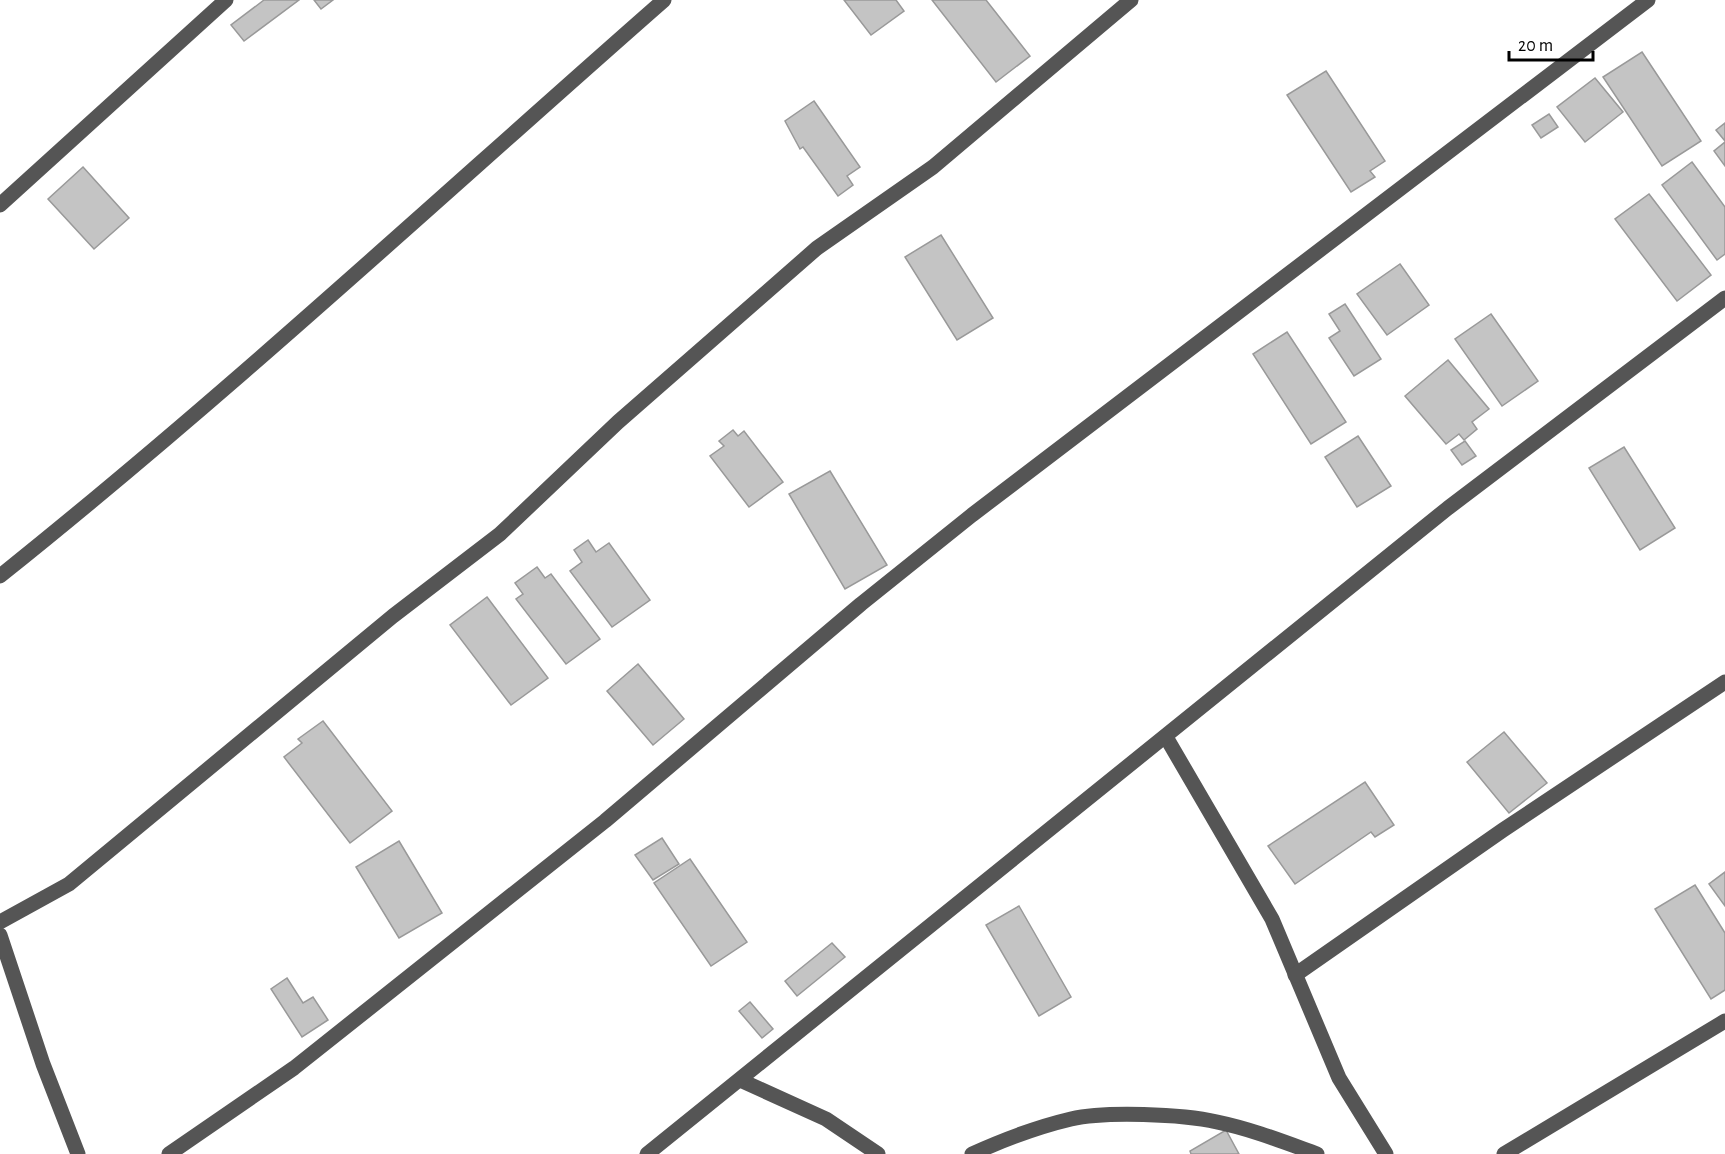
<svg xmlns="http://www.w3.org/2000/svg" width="1725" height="1154" font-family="'Alegreya Sans',sans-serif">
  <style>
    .building { fill: #c4c4c4; stroke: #999; stroke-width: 1.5 }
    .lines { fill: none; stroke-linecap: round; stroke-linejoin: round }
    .minor { stroke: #555; stroke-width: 15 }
  </style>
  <rect width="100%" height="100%" fill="#fff"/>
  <!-- building -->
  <g class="building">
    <polygon points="264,0 299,0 244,41 231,25"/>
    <polygon points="314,0 333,0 321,9"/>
    <polygon points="844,0 896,0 904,11 871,35"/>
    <polygon points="932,0 986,0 1030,56 996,82"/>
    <polygon points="1642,52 1701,141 1662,166 1603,77"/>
    <polygon points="1326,71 1385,161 1370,171 1375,177 1351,192 1287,95"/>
    <polygon points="1595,78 1623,112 1585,142 1557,107"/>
    <polygon points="814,101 860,167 847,176 853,185 838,196 803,147 800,149 785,121"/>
    <polygon points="1549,114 1558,127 1541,138 1532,125"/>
    <polygon points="1725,123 1725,141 1716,130"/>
    <polygon points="1725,142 1725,166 1714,151"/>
    <polygon points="1692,162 1725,207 1725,254 1717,260 1662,185"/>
    <polygon points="83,167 129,218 94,249 48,199"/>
    <polygon points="1649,194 1711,275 1677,301 1615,219"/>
    <polygon points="941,235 993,318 957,340 905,257"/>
    <polygon points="1400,264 1429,305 1387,335 1357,294"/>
    <polygon points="1345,304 1381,359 1354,376 1329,338 1340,331 1329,314"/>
    <polygon points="1491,314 1538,381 1502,406 1455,339"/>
    <polygon points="1287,332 1346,422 1311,444 1253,354"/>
    <polygon points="1448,360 1489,409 1472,422 1477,429 1464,440 1459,434 1446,444 1405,396"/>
    <polygon points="733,430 738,436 744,431 783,482 749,507 710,456 724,446 719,441"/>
    <polygon points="1358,436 1391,486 1357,507 1325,457"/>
    <polygon points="1465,441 1476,456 1462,465 1451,450"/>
    <polygon points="1624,447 1675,528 1640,550 1589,468"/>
    <polygon points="830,471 887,565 845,589 789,494"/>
    <polygon points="588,540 596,552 609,543 650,600 612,627 570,571 582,562 574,550"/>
    <polygon points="537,567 545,578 551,574 600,639 566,664 516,599 523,594 515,583"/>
    <polygon points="487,597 548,678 511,705 450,625"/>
    <polygon points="638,664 684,719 653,745 607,691"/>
    <polygon points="323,721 392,811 350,843 284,757 302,743 298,739"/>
    <polygon points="1504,732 1547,783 1509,813 1467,762"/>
    <polygon points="1365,782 1394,825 1375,837 1371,832 1295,884 1268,846"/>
    <polygon points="662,838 679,864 653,880 635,855"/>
    <polygon points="399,841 442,913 399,938 356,867"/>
    <polygon points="690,859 747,942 711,966 654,883"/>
    <polygon points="1725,872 1725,906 1709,884"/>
    <polygon points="1695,885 1725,933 1725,990 1711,999 1655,909"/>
    <polygon points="1019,906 1071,997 1039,1016 986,925"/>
    <polygon points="832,943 845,957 797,996 785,981"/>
    <polygon points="287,978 303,1003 313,997 328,1020 302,1037 271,989"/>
    <polygon points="750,1002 773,1029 762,1038 739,1011"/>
    <polygon points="1226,1130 1239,1154 1191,1154 1190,1151"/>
  </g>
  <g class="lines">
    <!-- minor -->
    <g class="minor">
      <polyline points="0,205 226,0"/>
      <path d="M0,576C229,393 444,193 664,0"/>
      <polyline points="1166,737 1272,919 1339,1078 1386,1154"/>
      <polyline points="0,922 69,884 393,616 500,534 618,422 817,248 933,167 1131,0"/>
      <polyline points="0,935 43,1064 78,1154"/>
      <polyline points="1295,975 1503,830 1725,682"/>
      <polyline points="740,1080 826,1119 878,1154"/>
      <polyline points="169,1154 294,1068 605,821 861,604 972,515 1648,0"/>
      <polyline points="647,1154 1448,508 1725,298"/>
      <path d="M972,1154C1003,1140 1037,1127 1071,1119C1105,1111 1182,1114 1217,1122C1251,1129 1284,1142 1317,1154"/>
      <polyline points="1504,1154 1725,1021"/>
    </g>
  </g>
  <!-- scale -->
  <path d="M1509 51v9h84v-9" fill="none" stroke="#000000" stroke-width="3"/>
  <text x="1518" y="51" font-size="18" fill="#000000" stroke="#ffffff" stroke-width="4.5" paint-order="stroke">20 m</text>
</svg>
